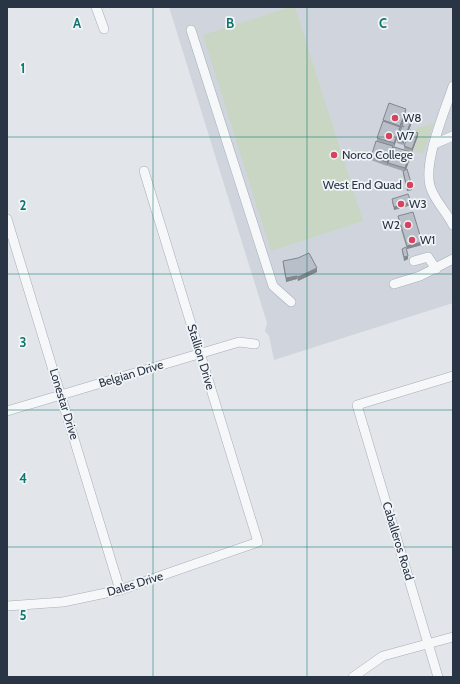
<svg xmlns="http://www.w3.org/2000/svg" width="460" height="684" font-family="Cabin,sans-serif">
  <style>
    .built { fill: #d0d5dd }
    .green { fill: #c8d6c3 }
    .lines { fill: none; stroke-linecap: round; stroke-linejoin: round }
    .minor-casing { stroke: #a7adb6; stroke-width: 10 }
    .minor { stroke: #f5f7f9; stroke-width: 9 }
    .wall { fill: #9fa4ad }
    .shaded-wall { fill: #82868d }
    .building { fill: #b9bfc9; stroke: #82868d }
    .grid { fill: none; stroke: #0f766e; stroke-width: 1; stroke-opacity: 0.55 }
    .poi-dot { fill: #d5435f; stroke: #f2f5f8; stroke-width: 1.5 }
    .labels { text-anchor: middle; stroke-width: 3.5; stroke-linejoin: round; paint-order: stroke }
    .poi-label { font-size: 12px; fill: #293444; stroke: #f2f5f8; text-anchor: start }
    .street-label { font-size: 12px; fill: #293444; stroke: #f2f5f8 }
    .grid-label { font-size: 13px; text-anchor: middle; font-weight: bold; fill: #0f766e; stroke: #f2f5f8; stroke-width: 3.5; stroke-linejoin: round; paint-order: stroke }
  </style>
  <rect width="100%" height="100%" fill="#e2e6eb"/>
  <!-- built -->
  <polygon class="built" points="169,7 453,7 453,303 274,360 269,336 265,331 267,323"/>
  <!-- green -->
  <g class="green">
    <polygon points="290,7 295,7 363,221 271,251 203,35"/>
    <polygon points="434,123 423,154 413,151 418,136 410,133 411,130"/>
  </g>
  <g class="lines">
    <defs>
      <g id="minor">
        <polyline points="96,7 104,29"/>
        <polyline points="191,30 273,286 291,302"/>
        <path d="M453,86C445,111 420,168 432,191C437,203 447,213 453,225"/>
        <polyline points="434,144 453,136"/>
        <polyline points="7,219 120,590"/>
        <polyline points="414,261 428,257 436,269"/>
        <polyline points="394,284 420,276 453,259"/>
        <polyline points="7,411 239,342 255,344"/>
        <polyline points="7,606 63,602 120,590 258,542 144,171"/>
        <polyline points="353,677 383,656 453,637"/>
        <polyline points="438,677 357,405 453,376"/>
      </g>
    </defs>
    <!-- minor casing -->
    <use href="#minor" class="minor-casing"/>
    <!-- minor -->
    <use href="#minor" class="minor"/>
  </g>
  <!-- wall -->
  <g class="wall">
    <polygon points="406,113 394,147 411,156 406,170 412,190 407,191 403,174 403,171 388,166 388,164 387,166 371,160 371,157 377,141 377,138 383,120"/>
    <polygon points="402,125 411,125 403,145 397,143 397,140"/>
    <polygon points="418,136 412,152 404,149 404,146"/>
    <polygon points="392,199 411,205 394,210 392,202"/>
    <polygon points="398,216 422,245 407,249 398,220"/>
    <polygon points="402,249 408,259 404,261 402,252"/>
    <polygon points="283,261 317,272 298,281 297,279 286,282 283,265"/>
  </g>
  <!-- shaded-wall -->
  <g class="shaded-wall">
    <polygon points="406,109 406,113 400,129 400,126"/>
    <polygon points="411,121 411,125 403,145 403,142"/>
    <polygon points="400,127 400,130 394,147 394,143"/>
    <polygon points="418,133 418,136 412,152 412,149"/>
    <polygon points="393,146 393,150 387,166 387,162"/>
    <polygon points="411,152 411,156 405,172 405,168"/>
    <polygon points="412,186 412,190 407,191 407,188"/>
    <polygon points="411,202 411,205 394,210 394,207"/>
    <polygon points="422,242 422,245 407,249 407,246"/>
    <polygon points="408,256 408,259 404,261 404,257"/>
    <polygon points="317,268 317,272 298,281 298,277"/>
    <polygon points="297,276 297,279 286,282 286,278"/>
  </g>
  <!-- building -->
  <g class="building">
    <polygon points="389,103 406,109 400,126 383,120"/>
    <polygon points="404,119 411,121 403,142 397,140 402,126 404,127 402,125"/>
    <polygon points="383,121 400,127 394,143 377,138"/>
    <polygon points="410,130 418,133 412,149 404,146"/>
    <polygon points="376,141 393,146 387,162 371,157"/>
    <polygon points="394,147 411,152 405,168 388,163"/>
    <polygon points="407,169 412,186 407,188 403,171"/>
    <polygon points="408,194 411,202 394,207 392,199"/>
    <polygon points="413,212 422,242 407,246 398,216"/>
    <polygon points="406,247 408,256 404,257 402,249"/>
    <polygon points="309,253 317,268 298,277 297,276 286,278 283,261 298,258"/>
  </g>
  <!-- grid -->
  <path class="grid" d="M153,7V677M307,7V677M7,137H453M7,274H453M7,410H453M7,547H453"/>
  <!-- markers -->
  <g class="poi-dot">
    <circle cx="395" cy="118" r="4"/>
    <circle cx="389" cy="136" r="4"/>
    <circle cx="334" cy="155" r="4"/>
    <circle cx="410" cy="185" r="4"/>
    <circle cx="401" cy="204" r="4"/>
    <circle cx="408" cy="225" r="4"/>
    <circle cx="412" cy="240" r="4"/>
  </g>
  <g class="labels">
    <!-- poi labels -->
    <g class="poi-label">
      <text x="403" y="122">W8</text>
      <text x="397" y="140">W7</text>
      <text x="342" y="159">Norco College</text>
      <text x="402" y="189" text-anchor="end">West End Quad</text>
      <text x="409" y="208">W3</text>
      <text x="400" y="229" text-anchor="end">W2</text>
      <text x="420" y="244">W1</text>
    </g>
    <!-- street labels -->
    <g class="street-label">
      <text transform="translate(201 357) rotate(73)" y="4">Stallion Drive</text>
      <text transform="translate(131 374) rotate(-17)" y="4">Belgian Drive</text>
      <text transform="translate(64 404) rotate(73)" y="4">Lonestar Drive</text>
      <text transform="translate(398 541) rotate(73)" y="4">Caballeros Road</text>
      <text transform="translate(135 584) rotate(-17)" y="4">Dales Drive</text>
    </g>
  </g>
  <g class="grid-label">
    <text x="77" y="28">A</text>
    <text x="230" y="28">B</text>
    <text x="383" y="28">C</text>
    <text x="23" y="73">1</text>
    <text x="23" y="210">2</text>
    <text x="23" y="347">3</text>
    <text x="23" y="483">4</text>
    <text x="23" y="620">5</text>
  </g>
  <!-- border -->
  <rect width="460" height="684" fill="none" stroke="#293444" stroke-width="16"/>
</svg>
